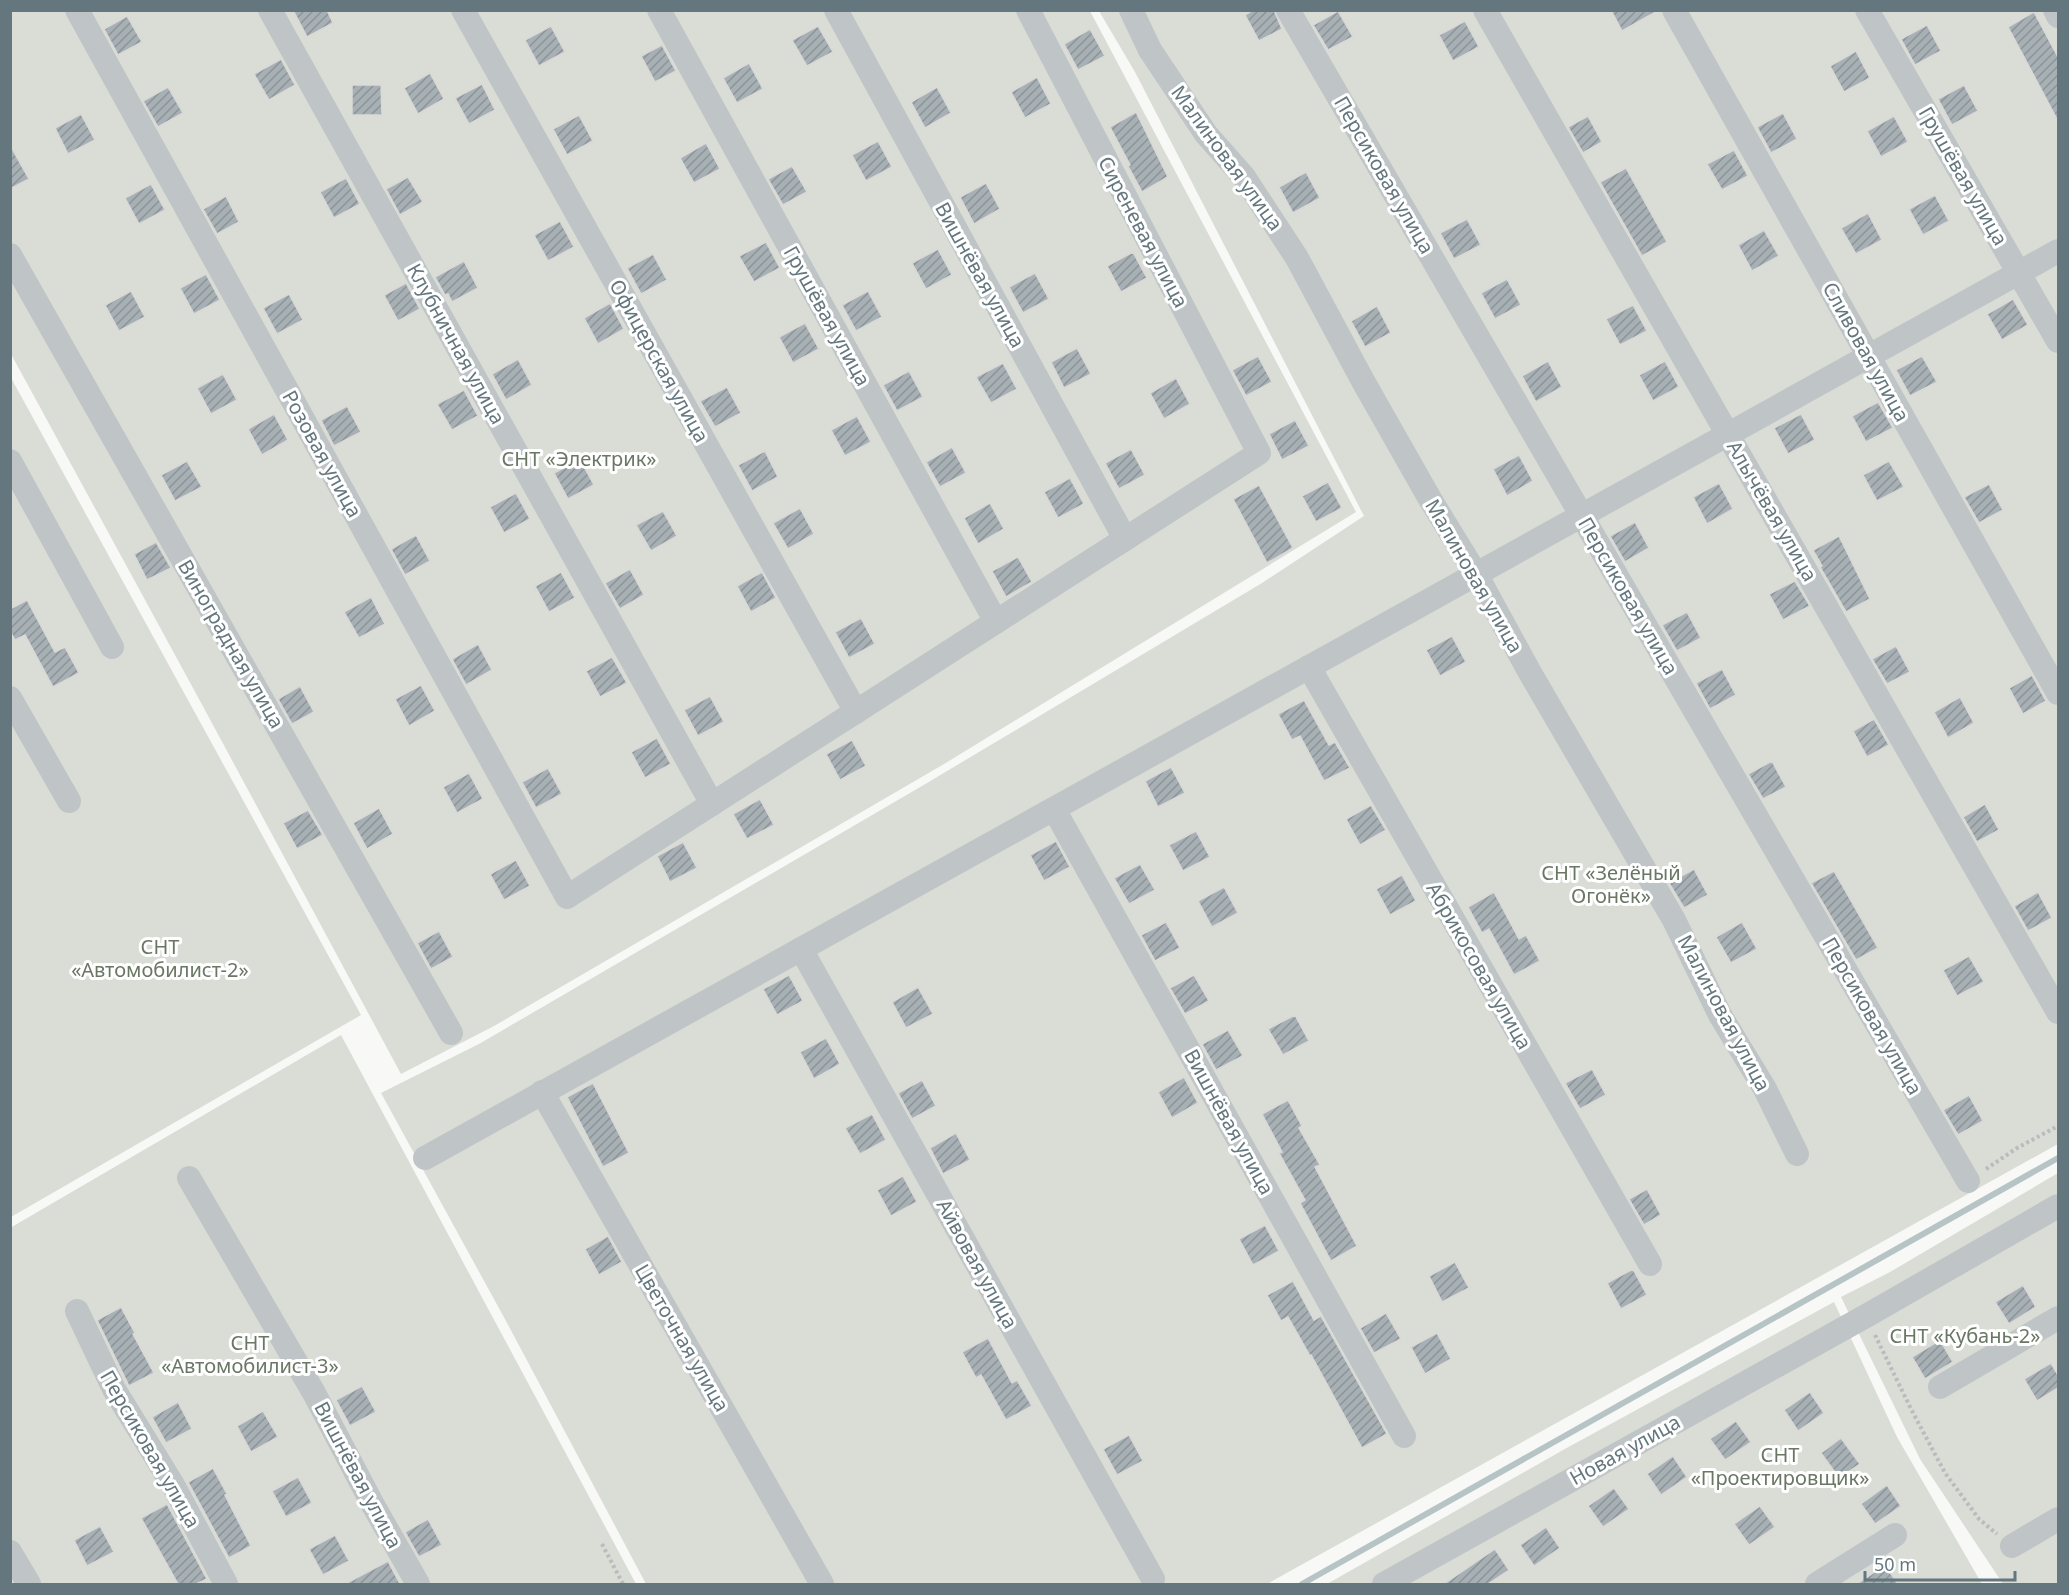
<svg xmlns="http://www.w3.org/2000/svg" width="2069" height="1595" font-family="'Noto Sans',sans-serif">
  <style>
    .garden { fill: #d9ddd5 }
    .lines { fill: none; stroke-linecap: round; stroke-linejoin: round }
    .stream { stroke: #b6c4c6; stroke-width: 6 }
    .building { fill: url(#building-hatch); stroke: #dad9d8; stroke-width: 1.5 }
    .path { stroke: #b8bcbe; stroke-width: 4; stroke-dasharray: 3 3; stroke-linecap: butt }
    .minor { stroke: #bfc5c7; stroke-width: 24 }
    .labels { text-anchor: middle; stroke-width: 6; stroke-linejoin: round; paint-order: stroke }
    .street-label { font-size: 20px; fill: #65777e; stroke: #fff }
    .park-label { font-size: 20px; fill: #6a7764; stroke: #fff }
  </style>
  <defs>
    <pattern id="building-hatch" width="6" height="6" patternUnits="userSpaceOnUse" patternTransform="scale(1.5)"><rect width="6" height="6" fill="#a7b0b4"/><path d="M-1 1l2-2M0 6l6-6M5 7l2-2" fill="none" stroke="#8c9498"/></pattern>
  </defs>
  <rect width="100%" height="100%" fill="#f8f8f6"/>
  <!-- garden -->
  <g class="garden">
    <polygon points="10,11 1090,11 1356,512 944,764 494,1026 401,1074 199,699 11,354"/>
    <polygon points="1099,11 2058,11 2058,1144 1267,1584 646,1584 506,1321 381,1093 479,1044 922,786 1262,583 1364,516 1135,72"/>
    <polygon points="10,376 361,1015 11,1217 10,1217"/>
    <polygon points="341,1035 636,1584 11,1584 10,1228"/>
    <polygon points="2058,1173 2058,1584 2003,1584 1920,1459 1841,1297 1890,1272"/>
    <polygon points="1834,1302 1897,1437 1982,1584 1327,1584 1563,1450"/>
  </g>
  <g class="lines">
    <!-- stream -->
    <polyline class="stream" points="1302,1584 2058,1158"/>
  </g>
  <!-- building -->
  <g class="building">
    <polygon points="293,10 327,10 333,23 307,37"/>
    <polygon points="1253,10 1274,10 1282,29 1259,41 1245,15"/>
    <polygon points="1611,10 1659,10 1622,31"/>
    <polygon points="1338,11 1353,37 1328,50 1313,25"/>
    <polygon points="2034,12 2058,57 2058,121 2008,27"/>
    <polygon points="127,16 142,42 118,55 104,29"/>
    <polygon points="1465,21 1479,47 1453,61 1439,35"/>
    <polygon points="1927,25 1941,51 1915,65 1901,39"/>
    <polygon points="551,26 565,52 539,66 525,40"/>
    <polygon points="818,26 833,52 807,66 792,40"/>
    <polygon points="1090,29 1105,56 1078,70 1064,44"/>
    <polygon points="662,45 676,71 655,82 641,56"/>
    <polygon points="1856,51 1870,78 1844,92 1830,66"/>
    <polygon points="281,59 295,85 269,100 254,74"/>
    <polygon points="749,63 763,89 737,103 723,78"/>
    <polygon points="430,73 444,99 418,114 404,88"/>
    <polygon points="1037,77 1051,104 1025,118 1011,92"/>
    <polygon points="482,84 495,110 469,124 455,98"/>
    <polygon points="352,85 381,85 382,115 352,115"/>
    <polygon points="1964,85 1978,111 1952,125 1938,99"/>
    <polygon points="168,87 183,113 158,127 143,101"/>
    <polygon points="937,87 951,113 925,128 911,102"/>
    <polygon points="1136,112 1168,177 1142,192 1128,166 1130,165 1110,127"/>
    <polygon points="1783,113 1797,139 1771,153 1757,127"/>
    <polygon points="81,114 95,140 68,154 55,128"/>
    <polygon points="579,115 593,141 567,155 553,129"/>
    <polygon points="1588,116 1602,142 1583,153 1568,127"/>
    <polygon points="1894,116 1908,142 1881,157 1867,131"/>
    <polygon points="878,141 892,167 866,181 852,155"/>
    <polygon points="706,143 720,169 694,183 680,158"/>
    <polygon points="10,145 29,179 10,189"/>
    <polygon points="1734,150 1748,176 1722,190 1707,164"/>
    <polygon points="792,166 807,192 783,205 768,179"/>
    <polygon points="1626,168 1667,242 1642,256 1600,182"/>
    <polygon points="1306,172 1320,198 1293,213 1279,187"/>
    <polygon points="408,177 423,202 400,215 386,189"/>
    <polygon points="346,178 360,204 334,218 320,192"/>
    <polygon points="986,183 1000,209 974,224 960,197"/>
    <polygon points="151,184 165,210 139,224 125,198"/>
    <polygon points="1935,195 1949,221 1923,235 1909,209"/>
    <polygon points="226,196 239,222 217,234 203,209"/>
    <polygon points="1868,213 1882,240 1856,254 1841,228"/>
    <polygon points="1467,219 1481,245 1454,259 1440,233"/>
    <polygon points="560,221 574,247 548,261 534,235"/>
    <polygon points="1764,230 1779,256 1752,271 1738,245"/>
    <polygon points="766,242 780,268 754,282 739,256"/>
    <polygon points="938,249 952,275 926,289 912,263"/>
    <polygon points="1133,252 1147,278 1121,292 1107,266"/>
    <polygon points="653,254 667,280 641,294 627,268"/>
    <polygon points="464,261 478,288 452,302 448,294 445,295 435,277"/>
    <polygon points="1035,273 1049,299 1023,313 1009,287"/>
    <polygon points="206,274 220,300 194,314 180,288"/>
    <polygon points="1507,279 1521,305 1495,319 1481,293"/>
    <polygon points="406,283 420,309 398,321 384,295"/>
    <polygon points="131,291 145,317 119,331 105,305"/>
    <polygon points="868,291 882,317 856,331 842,305"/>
    <polygon points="289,294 303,320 277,334 263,308"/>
    <polygon points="2013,299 2028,325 2002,340 1987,314"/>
    <polygon points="610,303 624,329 598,344 584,318"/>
    <polygon points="1633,305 1647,331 1620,345 1606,319"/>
    <polygon points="1377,306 1391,333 1365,347 1351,321"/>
    <polygon points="805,323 819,349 793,363 779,337"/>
    <polygon points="1077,348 1091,374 1064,388 1051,362"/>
    <polygon points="1258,356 1272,382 1246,396 1232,370"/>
    <polygon points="1922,356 1937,382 1910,396 1896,370"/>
    <polygon points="518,359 532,385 506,400 492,374"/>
    <polygon points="1548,361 1562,387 1536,402 1522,376"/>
    <polygon points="1665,361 1679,387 1653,401 1639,375"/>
    <polygon points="1003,363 1017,389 991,403 976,377"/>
    <polygon points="909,371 923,397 897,411 883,385"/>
    <polygon points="223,374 237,400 211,414 197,388"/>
    <polygon points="1176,378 1190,404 1164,419 1150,393"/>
    <polygon points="727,387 741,413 715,427 700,401"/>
    <polygon points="464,390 478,416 452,430 437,404"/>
    <polygon points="1878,402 1893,428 1866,442 1852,416"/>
    <polygon points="347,406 361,432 334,446 321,420"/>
    <polygon points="274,414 288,440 262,455 248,429"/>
    <polygon points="1801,414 1815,440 1788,454 1774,428"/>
    <polygon points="857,416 871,442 845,456 831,430"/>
    <polygon points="1295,420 1309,446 1282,460 1269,434"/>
    <polygon points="952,447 966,473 940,487 926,462"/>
    <polygon points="1131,449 1145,475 1119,489 1105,463"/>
    <polygon points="765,451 778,477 752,491 738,465"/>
    <polygon points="1519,455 1533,481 1507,496 1493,469"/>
    <polygon points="580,459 594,485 568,499 554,473"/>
    <polygon points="187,461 202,487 175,501 161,475"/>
    <polygon points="1889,461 1904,487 1877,501 1863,475"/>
    <polygon points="1070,478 1084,504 1058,518 1044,492"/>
    <polygon points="1328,482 1342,508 1316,522 1302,496"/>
    <polygon points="1719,483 1733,509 1707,524 1693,497"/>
    <polygon points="1989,484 2003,510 1979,523 1964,497"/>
    <polygon points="1259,485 1293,548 1267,563 1233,499"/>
    <polygon points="516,493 530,519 504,533 490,507"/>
    <polygon points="990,503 1004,529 978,544 964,518"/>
    <polygon points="800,508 814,534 788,549 773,523"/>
    <polygon points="663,511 677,536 651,551 636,525"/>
    <polygon points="1635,522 1649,548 1625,562 1610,536"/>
    <polygon points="416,535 430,561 405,575 391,549"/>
    <polygon points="1839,536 1870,599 1846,612 1820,567 1822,566 1813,550"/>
    <polygon points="156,542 171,568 147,580 134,554"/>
    <polygon points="1018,557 1032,582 1006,597 992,571"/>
    <polygon points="630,569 644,595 620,609 605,583"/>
    <polygon points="561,572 575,598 549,612 535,586"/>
    <polygon points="762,572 776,598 751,612 737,586"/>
    <polygon points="1795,581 1810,606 1783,620 1769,594"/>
    <polygon points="371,597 385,624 359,638 344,612"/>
    <polygon points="27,600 55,652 65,647 79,673 53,687 25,635 15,640 10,631 10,609"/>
    <polygon points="1687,612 1701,638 1677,651 1662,625"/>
    <polygon points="861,618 875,644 849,658 835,632"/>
    <polygon points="1452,636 1466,662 1440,676 1426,650"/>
    <polygon points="478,644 492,670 466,685 452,659"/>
    <polygon points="1896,646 1910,672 1887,684 1872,659"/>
    <polygon points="612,657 627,683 600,697 586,671"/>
    <polygon points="1722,669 1736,695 1710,709 1696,683"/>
    <polygon points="2032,675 2046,701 2023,714 2009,688"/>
    <polygon points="421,685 435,711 409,726 395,699"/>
    <polygon points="300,686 314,712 292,724 278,699"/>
    <polygon points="710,696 724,722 698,736 684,710"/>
    <polygon points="1960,697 1974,723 1948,738 1934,712"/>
    <polygon points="1304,700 1329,745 1335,742 1350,768 1324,781 1300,736 1292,740 1278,714"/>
    <polygon points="1874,719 1889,745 1867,757 1853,731"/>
    <polygon points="657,738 671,764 645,778 631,752"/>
    <polygon points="852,740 866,766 840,780 826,754"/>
    <polygon points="1772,761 1786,787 1763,799 1748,774"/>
    <polygon points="1171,767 1185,793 1158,807 1145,781"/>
    <polygon points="548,768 562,794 536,808 522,782"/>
    <polygon points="469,773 483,799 457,813 443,787"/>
    <polygon points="760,799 774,825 747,839 733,814"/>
    <polygon points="1985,804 1999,830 1977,842 1963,817"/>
    <polygon points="1371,805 1386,830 1360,845 1346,819"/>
    <polygon points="379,808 393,834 367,849 353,823"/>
    <polygon points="308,810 323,835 297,849 283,823"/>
    <polygon points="1196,831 1210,857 1183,871 1169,845"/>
    <polygon points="1056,841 1070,867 1044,881 1030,855"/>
    <polygon points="683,842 697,868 670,882 657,856"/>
    <polygon points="516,860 530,886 504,900 490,874"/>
    <polygon points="1140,864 1155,890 1129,904 1114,878"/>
    <polygon points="1694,869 1708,895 1684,908 1669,883"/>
    <polygon points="1834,871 1878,948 1856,960 1811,883"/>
    <polygon points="1402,875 1416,901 1390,915 1376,889"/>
    <polygon points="1224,887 1238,913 1212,927 1198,901"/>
    <polygon points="1494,892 1519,939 1526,935 1540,961 1514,975 1489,929 1482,933 1468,907"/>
    <polygon points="2038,892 2052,918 2028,931 2014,906"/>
    <polygon points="1166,922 1180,948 1155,961 1141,935"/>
    <polygon points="1742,922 1757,949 1731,963 1716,937"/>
    <polygon points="439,931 453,957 431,969 417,943"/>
    <polygon points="1969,956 1984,982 1957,996 1943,970"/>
    <polygon points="789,975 803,1001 777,1015 763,989"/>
    <polygon points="1194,975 1209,1001 1185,1014 1170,988"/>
    <polygon points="918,987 933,1014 906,1028 892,1002"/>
    <polygon points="1295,1015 1309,1041 1283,1055 1268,1029"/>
    <polygon points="1228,1030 1243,1056 1216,1070 1202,1044"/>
    <polygon points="826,1038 840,1064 814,1079 800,1052"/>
    <polygon points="1592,1069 1606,1095 1580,1109 1565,1083"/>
    <polygon points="1184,1077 1198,1103 1172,1118 1158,1092"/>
    <polygon points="922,1080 936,1106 912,1119 898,1093"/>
    <polygon points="593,1083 629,1153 603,1167 567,1097"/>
    <polygon points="1969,1095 1983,1121 1958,1135 1943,1110"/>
    <polygon points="1288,1100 1302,1126 1299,1128 1320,1165 1315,1167 1357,1246 1331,1261 1300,1203 1305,1200 1279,1153 1282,1152 1262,1114"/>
    <polygon points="872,1114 886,1140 860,1154 845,1128"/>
    <polygon points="956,1133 970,1160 943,1174 930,1148"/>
    <polygon points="903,1176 917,1202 891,1216 877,1190"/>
    <polygon points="1647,1189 1661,1215 1644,1225 1629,1199"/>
    <polygon points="1265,1225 1279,1251 1253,1265 1239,1239"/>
    <polygon points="608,1236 622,1262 599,1275 585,1249"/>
    <polygon points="1455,1262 1469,1288 1442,1302 1429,1276"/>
    <polygon points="1633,1269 1647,1295 1621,1309 1607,1283"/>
    <polygon points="1293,1281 1314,1320 1321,1316 1387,1434 1362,1448 1311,1355 1310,1356 1288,1317 1281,1321 1267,1295"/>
    <polygon points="2023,1285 2036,1307 2009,1324 1995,1302"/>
    <polygon points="121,1307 135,1333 133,1334 154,1373 129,1386 97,1320"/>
    <polygon points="1386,1313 1401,1339 1374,1353 1360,1328"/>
    <polygon points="1437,1333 1451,1359 1425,1374 1411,1347"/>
    <polygon points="988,1338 1012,1383 1017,1380 1032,1406 1006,1420 981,1375 976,1378 962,1352"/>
    <polygon points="1940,1340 1953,1362 1925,1379 1912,1357"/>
    <polygon points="2051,1363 2058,1375 2058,1388 2037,1401 2024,1379"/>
    <polygon points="362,1386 376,1412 350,1426 336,1400"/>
    <polygon points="1810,1392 1824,1413 1798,1431 1784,1410"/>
    <polygon points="178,1402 192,1429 166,1443 152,1417"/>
    <polygon points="263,1411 278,1437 251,1452 237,1426"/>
    <polygon points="1736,1421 1751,1442 1725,1460 1710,1439"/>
    <polygon points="1129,1435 1143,1461 1117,1475 1103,1449"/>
    <polygon points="1841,1438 1860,1464 1839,1478 1821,1453"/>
    <polygon points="1673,1456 1687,1477 1661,1495 1647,1474"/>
    <polygon points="213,1468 227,1494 225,1495 251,1546 229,1558 188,1482"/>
    <polygon points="298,1477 312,1503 286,1517 272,1491"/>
    <polygon points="1887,1485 1901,1506 1875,1524 1861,1504"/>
    <polygon points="1614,1488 1629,1509 1603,1527 1588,1506"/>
    <polygon points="167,1504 207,1579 196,1584 178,1584 141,1518"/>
    <polygon points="1760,1506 1775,1527 1749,1545 1734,1524"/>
    <polygon points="428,1519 442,1545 419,1557 405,1532"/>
    <polygon points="100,1526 114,1552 87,1566 74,1540"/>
    <polygon points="1546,1527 1560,1548 1534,1566 1520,1545"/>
    <polygon points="335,1535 349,1561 323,1575 309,1549"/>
    <polygon points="1495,1549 1509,1570 1488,1584 1444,1584"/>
    <polygon points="388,1561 400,1584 345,1584"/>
    <polygon points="1885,1565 1898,1584 1857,1584"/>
  </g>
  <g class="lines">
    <!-- path -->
    <g class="path">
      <polyline points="1986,1169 2017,1148 2058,1126"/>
      <polyline points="1875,1335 1911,1409 1945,1473 1979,1519 1997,1534"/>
      <polyline points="602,1544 623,1584"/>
    </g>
    <!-- minor -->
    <g class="minor">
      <polyline points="77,10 567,897 1259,453 1028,10"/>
      <polyline points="270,10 712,804"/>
      <polyline points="463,10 856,712"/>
      <polyline points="659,10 996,622"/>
      <polyline points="836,10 1125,539"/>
      <polyline points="1131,10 1150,50 1206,134 1244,177 1297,258 1363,381 1430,499 1476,574 1529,671 1674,920 1720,1015 1765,1089 1797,1154"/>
      <polyline points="1288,10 1968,1181"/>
      <polyline points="1485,10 2058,1012"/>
      <polyline points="1674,10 2058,693"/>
      <polyline points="1867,10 2058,341"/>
      <polyline points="2055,10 2058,16"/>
      <polyline points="10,255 451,1033"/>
      <polyline points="10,461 112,647"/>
      <polyline points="1309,667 1650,1264"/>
      <polyline points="10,698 69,801"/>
      <polyline points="1054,809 1404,1436"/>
      <polyline points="801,949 1153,1579"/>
      <polyline points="542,1092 822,1584"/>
      <polyline points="425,1158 2058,251"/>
      <polyline points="189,1178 314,1393 373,1505 418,1584"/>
      <polyline points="77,1311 114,1389 173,1485 226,1584"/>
      <polyline points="1940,1387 2058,1318"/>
      <polyline points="2012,1546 2058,1519"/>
      <polyline points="10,1552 29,1584"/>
      <polyline points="1384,1584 1866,1316 2058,1206"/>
      <polyline points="1817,1584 1895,1535"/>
    </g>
  </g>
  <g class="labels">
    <!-- street labels -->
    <g class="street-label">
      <text transform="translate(1227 158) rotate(54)" y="7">Малиновая улица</text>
      <text transform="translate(1384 175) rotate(60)" y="7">Персиковая улица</text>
      <text transform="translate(1963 176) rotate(60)" y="7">Грушёвая улица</text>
      <text transform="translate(1143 232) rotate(62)" y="7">Сиреневая улица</text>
      <text transform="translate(980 275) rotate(61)" y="7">Вишнёвая улица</text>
      <text transform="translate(827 316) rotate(61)" y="7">Грушёвая улица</text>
      <text transform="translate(456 344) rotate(61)" y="7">Клубничная улица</text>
      <text transform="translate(1866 352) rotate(61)" y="7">Сливовая улица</text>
      <text transform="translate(659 361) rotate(61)" y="7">Офицерская улица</text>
      <text transform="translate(322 454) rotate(61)" y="7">Розовая улица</text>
      <text transform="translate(1772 511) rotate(60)" y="7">Алычёвая улица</text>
      <text transform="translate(1474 576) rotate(60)" y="7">Малиновая улица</text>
      <text transform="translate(1628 596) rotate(60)" y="7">Персиковая улица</text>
      <text transform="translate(231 644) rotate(60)" y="7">Виноградная улица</text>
      <text transform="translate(1479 966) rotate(60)" y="7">Абрикосовая улица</text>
      <text transform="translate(1724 1013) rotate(62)" y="7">Малиновая улица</text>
      <text transform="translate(1872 1016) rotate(60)" y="7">Персиковая улица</text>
      <text transform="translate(1229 1122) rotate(61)" y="7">Вишнёвая улица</text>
      <text transform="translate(977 1264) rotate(61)" y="7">Айвовая улица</text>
      <text transform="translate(682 1338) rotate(60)" y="7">Цветочная улица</text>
      <text transform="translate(150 1449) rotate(60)" y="7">Персиковая улица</text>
      <text transform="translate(1625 1450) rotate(-29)" y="7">Новая улица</text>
      <text transform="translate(358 1475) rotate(62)" y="7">Вишнёвая улица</text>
    </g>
    <!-- park labels -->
    <g class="park-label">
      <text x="579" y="466">СНТ «Электрик»</text>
      <text x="1611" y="880">СНТ «Зелёный<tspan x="1611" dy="23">Огонёк»</tspan></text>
      <text x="160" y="954">СНТ<tspan x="160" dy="23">«Автомобилист-2»</tspan></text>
      <text x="1965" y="1343">СНТ «Кубань-2»</text>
      <text x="250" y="1350">СНТ<tspan x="250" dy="23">«Автомобилист-3»</tspan></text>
      <text x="1780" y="1462">СНТ<tspan x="1780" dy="23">«Проектировщик»</tspan></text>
    </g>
  </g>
  <!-- border -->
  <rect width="2069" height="1595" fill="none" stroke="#65777e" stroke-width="24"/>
  <!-- scale -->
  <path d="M1865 1571v9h150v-9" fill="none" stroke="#65777e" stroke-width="3"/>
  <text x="1874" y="1571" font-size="18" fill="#65777e" stroke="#ffffff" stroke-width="4.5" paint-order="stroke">50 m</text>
</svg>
